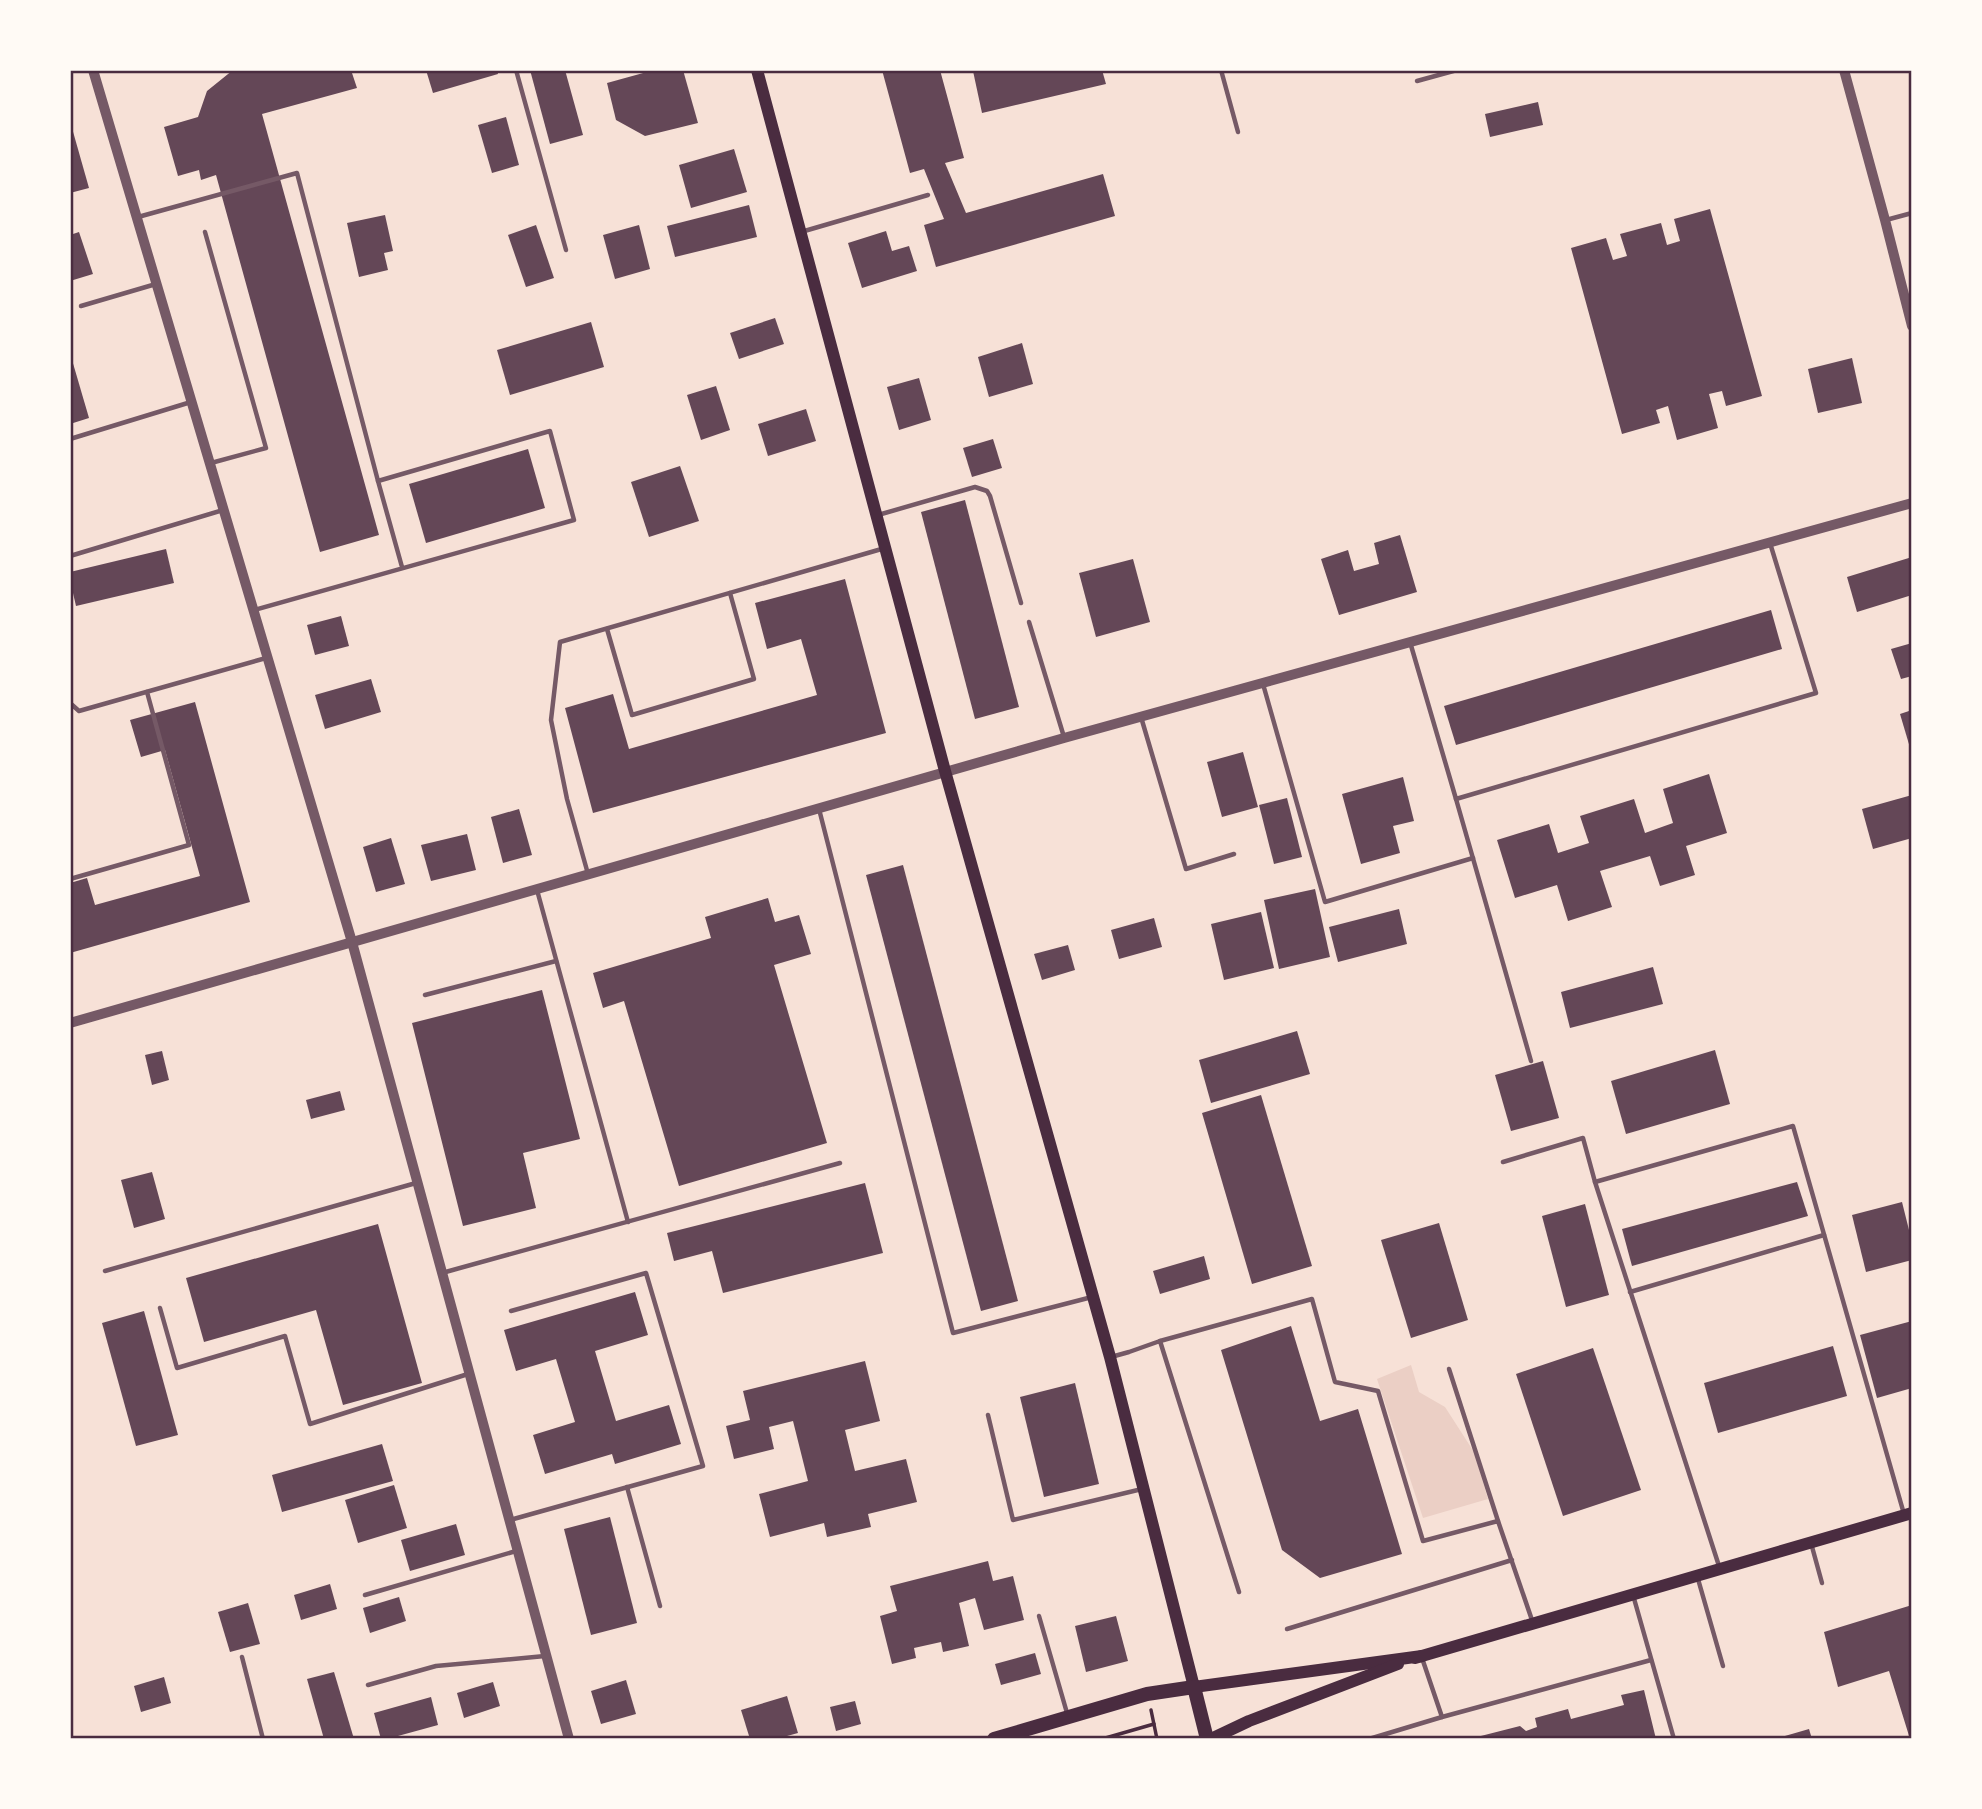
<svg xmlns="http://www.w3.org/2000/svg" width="1982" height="1809" font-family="'Sofia Sans Condensed',sans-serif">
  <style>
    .green { fill: #ebcfc5 }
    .building { fill: #644757 }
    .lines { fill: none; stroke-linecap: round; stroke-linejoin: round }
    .path { stroke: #4a2c40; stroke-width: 3.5 }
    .service { stroke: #755966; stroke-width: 4.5 }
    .tertiary { stroke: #755966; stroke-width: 10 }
    .secondary { stroke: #4a2c40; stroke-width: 12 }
    .primary { stroke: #4a2c40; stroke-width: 14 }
    .neatline { fill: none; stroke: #4a2c40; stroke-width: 2.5 }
  </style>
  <rect width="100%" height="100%" fill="#f7e1d7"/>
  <!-- green -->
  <polygon class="green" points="1411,1365 1419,1392 1445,1407 1474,1452 1488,1499 1423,1518 1377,1379"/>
  <!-- building -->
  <g class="building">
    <polygon points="233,70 351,70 357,88 262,114 379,535 320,552 216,175 201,180 199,170 178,176 164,127 198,117 207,91"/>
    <polygon points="426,70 497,70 498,74 433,93"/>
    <polygon points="530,70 565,70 583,135 550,144"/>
    <polygon points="654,70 683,70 698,123 645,136 616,120 607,83"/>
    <polygon points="882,70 940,70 964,158 945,163 966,213 1103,174 1115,216 936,267 924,225 944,219 924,169 910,173"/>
    <polygon points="979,70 1102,70 1106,84 982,113 973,71"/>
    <polygon points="1538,102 1543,125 1490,137 1485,114"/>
    <polygon points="506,117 519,165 492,173 478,125"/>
    <polygon points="70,121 89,188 70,193"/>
    <polygon points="734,149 747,192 691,208 679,165"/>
    <polygon points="749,205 757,237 675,257 667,226"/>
    <polygon points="1710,209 1762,396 1726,406 1722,391 1709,394 1718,428 1677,440 1668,406 1656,410 1660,423 1622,434 1571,248 1606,238 1613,260 1627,256 1620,234 1661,223 1667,245 1680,241 1674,219"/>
    <polygon points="385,215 393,251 384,253 388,270 359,277 347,223"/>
    <polygon points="536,225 554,278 526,287 508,235"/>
    <polygon points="639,225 650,269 615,279 603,235"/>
    <polygon points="886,231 892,251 909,246 917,271 862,288 848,243"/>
    <polygon points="79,232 93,274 70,281 70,235"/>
    <polygon points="775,318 784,344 739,359 730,333"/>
    <polygon points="591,322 604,367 510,395 497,350"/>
    <polygon points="1022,343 1033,384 989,397 978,357"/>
    <polygon points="70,353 89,418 70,424"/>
    <polygon points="1852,358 1862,403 1818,413 1808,369"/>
    <polygon points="919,378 931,420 899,430 887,387"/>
    <polygon points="716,386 730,430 701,440 687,395"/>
    <polygon points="806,409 816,441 768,456 758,424"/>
    <polygon points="993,439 1002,468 972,477 963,448"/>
    <polygon points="528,449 545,508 426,543 409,484"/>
    <polygon points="680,466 699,521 649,537 631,482"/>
    <polygon points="965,500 1019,707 975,719 921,512"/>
    <polygon points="1400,535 1417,592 1339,615 1321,559 1348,550 1354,571 1379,564 1374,543"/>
    <polygon points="166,549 174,583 76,606 70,580 70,572"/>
    <polygon points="1912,557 1912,595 1857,612 1847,577"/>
    <polygon points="1133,559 1150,622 1096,637 1079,573"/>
    <polygon points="845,579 886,733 593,813 565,708 613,694 629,749 817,695 801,639 767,649 755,603"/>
    <polygon points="1771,610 1782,649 1456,745 1444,706"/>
    <polygon points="341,616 349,646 315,655 307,625"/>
    <polygon points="1912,643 1912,676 1901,679 1891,649"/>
    <polygon points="371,679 381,712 325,729 315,695"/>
    <polygon points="195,702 250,902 70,953 70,883 87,878 95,905 200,876 165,750 141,757 130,720"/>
    <polygon points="1912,710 1912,751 1911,751 1900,714"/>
    <polygon points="1243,752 1258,807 1222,817 1207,762"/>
    <polygon points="1709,774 1727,833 1686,846 1695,875 1660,886 1650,856 1600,871 1612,907 1568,921 1557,885 1515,898 1497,840 1549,824 1558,853 1589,843 1580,816 1634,799 1645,833 1673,823 1663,789"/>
    <polygon points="1403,777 1414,821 1393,826 1400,853 1361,864 1342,794"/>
    <polygon points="1912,795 1912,838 1873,849 1862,809"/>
    <polygon points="1287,798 1302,857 1274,864 1259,805"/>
    <polygon points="519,809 532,855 503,863 491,817"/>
    <polygon points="467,834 476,870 431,881 421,845"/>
    <polygon points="391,838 405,884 376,892 363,847"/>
    <polygon points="903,865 1018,1301 981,1311 866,875"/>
    <polygon points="1315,889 1330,957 1279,969 1264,900"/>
    <polygon points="768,898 775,922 799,915 811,954 774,965 827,1143 679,1186 624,1001 603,1008 593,973 711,938 705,917"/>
    <polygon points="1399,909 1407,944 1338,962 1329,927"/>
    <polygon points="1261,912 1274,968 1224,980 1211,924"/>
    <polygon points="1154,918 1162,947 1119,959 1111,930"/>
    <polygon points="1068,945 1075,970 1042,980 1034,954"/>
    <polygon points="1653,967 1663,1004 1570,1028 1561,992"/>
    <polygon points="542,990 580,1139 523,1153 536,1208 463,1226 412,1023"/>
    <polygon points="1297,1031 1310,1074 1211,1103 1199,1060"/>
    <polygon points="1715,1050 1730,1104 1626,1134 1611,1081"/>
    <polygon points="162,1051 169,1080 152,1085 145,1055"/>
    <polygon points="1543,1061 1559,1118 1511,1131 1495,1075"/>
    <polygon points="340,1091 345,1110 311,1119 306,1100"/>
    <polygon points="1261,1095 1312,1266 1252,1284 1202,1113"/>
    <polygon points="152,1172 165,1219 134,1228 121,1180"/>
    <polygon points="1797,1182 1808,1216 1632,1266 1622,1229"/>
    <polygon points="865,1183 883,1253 723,1293 712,1251 674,1261 667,1233"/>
    <polygon points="1902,1202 1912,1242 1912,1260 1866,1272 1852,1215"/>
    <polygon points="1585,1204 1609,1295 1566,1307 1542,1216"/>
    <polygon points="1439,1223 1468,1320 1411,1338 1381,1240"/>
    <polygon points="378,1224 422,1383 343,1405 316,1310 204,1342 186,1278"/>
    <polygon points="1204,1256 1210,1279 1160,1294 1153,1271"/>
    <polygon points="635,1292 648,1335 595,1351 616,1421 669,1405 681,1444 615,1464 612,1454 545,1474 533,1435 575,1422 556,1359 516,1371 504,1330"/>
    <polygon points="144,1311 178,1435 136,1446 102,1323"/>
    <polygon points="1912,1321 1912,1388 1877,1398 1860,1335"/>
    <polygon points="1291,1326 1320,1421 1358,1409 1402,1554 1320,1578 1282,1550 1221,1350"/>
    <polygon points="1833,1346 1847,1396 1718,1433 1704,1383"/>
    <polygon points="1593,1348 1641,1490 1563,1516 1516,1374"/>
    <polygon points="865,1361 880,1421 845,1430 855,1471 906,1459 917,1502 868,1514 871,1527 827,1537 824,1523 770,1537 759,1494 808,1481 793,1421 769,1427 774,1449 734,1459 726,1426 750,1420 743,1391"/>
    <polygon points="1075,1383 1099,1484 1044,1497 1020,1397"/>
    <polygon points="382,1444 393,1481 282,1512 272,1475"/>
    <polygon points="394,1485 407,1528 358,1543 345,1500"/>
    <polygon points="610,1517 637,1623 591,1635 564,1529"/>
    <polygon points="456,1524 465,1555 410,1571 401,1540"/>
    <polygon points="988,1561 993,1581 1013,1576 1024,1620 984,1630 975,1598 959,1603 969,1646 943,1652 941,1642 914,1648 916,1658 892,1664 880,1616 897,1611 890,1586"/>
    <polygon points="330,1584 337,1609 301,1620 294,1595"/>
    <polygon points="399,1597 406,1621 370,1633 363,1608"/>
    <polygon points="248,1603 260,1644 230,1652 218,1612"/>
    <polygon points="1912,1605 1912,1739 1910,1739 1889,1671 1838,1687 1824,1632"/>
    <polygon points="1116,1616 1128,1661 1086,1672 1075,1626"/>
    <polygon points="1035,1653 1041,1674 1001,1685 995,1664"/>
    <polygon points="334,1672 354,1739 324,1739 307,1679"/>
    <polygon points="164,1677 171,1703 141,1712 134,1686"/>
    <polygon points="626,1680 636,1714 601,1724 591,1691"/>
    <polygon points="493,1682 500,1706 464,1718 457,1693"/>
    <polygon points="1644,1690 1656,1739 1469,1739 1520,1726 1526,1731 1537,1727 1535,1718 1568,1709 1571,1719 1624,1705 1621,1695"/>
    <polygon points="787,1696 798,1733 776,1739 750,1739 741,1710"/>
    <polygon points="431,1697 438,1725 387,1739 381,1739 374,1713"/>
    <polygon points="855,1701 861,1724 836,1731 830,1707"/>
    <polygon points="1809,1729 1812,1739 1778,1739 1778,1738"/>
  </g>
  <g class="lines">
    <!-- path -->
    <g class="path">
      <polyline points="1151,1710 1157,1739"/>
      <polyline points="1102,1739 1154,1724"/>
    </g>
    <!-- service -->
    <g class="service">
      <polyline points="516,70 566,250"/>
      <polyline points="1221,70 1238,132"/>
      <polyline points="1417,81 1457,70"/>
      <polyline points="138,217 297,173 378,481"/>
      <polyline points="1886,220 1912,213"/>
      <polyline points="205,232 266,448 211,463"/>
      <polyline points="801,232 928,195"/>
      <polyline points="81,306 156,284"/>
      <polyline points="70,439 191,402"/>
      <polyline points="878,515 975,487 987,491 990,496 1021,603"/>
      <polyline points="70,556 223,510"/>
      <polyline points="254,610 574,520 550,431 378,481 402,567"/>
      <polyline points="1029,622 1064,737"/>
      <polyline points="607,629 632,715 754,679 730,593"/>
      <polyline points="1410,642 1456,799 1816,693 1770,543"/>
      <polyline points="1263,684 1325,902 1473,858"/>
      <polyline points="70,703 79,711 266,658"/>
      <polyline points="1141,717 1186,869 1234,854"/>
      <polyline points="1456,799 1531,1061"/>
      <polyline points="819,809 953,1333 1092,1297"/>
      <polyline points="588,874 567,799 551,720 560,642 885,548"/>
      <polyline points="70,879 189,845 147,692"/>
      <polyline points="537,890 628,1222"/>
      <polyline points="425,995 556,961"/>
      <polyline points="1503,1162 1583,1138 1595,1182"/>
      <polyline points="105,1271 416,1183"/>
      <polyline points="442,1273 840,1163"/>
      <polyline points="1630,1292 1824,1235"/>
      <polyline points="160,1308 177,1368 285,1336 310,1424 468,1374"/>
      <polyline points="1160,1341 1312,1299 1335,1382 1378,1391 1423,1541 1498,1521 1533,1623"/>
      <polyline points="1111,1357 1129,1352 1160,1341 1239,1592"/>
      <polyline points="1449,1369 1498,1521"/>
      <polyline points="988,1415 1013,1520 1142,1489"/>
      <polyline points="627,1487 660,1606"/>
      <polyline points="510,1520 703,1466 646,1273 511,1311"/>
      <polyline points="1811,1543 1822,1583"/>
      <polyline points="1719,1566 1595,1182 1793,1126 1904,1514"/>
      <polyline points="1698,1579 1723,1666"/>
      <polyline points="365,1595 516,1551"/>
      <polyline points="1633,1595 1674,1739"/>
      <polyline points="1039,1616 1067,1713"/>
      <polyline points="1287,1629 1512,1560"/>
      <polyline points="242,1657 263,1739"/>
      <polyline points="1422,1658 1442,1717"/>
      <polyline points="368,1685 436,1666 545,1656"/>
      <polyline points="1369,1739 1442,1717 1651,1660"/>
    </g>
    <!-- tertiary -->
    <g class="tertiary">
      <polyline points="93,70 352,942 569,1739"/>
      <polyline points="1844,70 1885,220 1912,326"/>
      <polyline points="70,1023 1064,738 1912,503"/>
    </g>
    <!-- secondary -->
    <g class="secondary">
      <polyline points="757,70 945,771 1110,1357 1194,1687 1422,1656"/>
      <polyline points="1415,1658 1912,1513"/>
      <polyline points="1211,1739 1249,1721 1398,1664"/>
    </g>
    <!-- primary -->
    <polyline class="primary" points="994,1739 1147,1694 1194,1687 1207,1739"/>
  </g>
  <!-- border -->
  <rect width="1982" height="1809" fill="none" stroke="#fffaf5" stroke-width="144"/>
  <rect x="72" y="72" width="1838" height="1665" class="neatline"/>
</svg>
